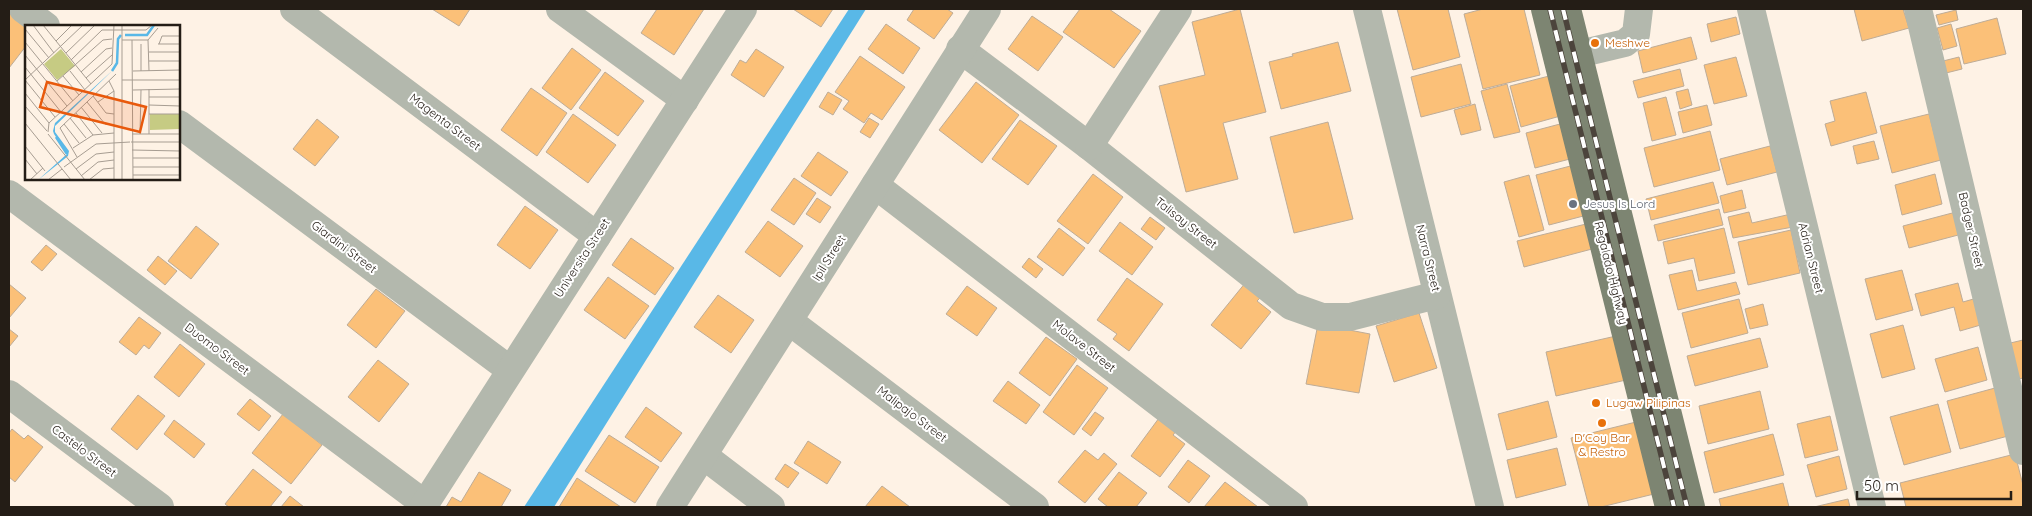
<svg xmlns="http://www.w3.org/2000/svg" width="2032" height="516" font-family="Quicksand,sans-serif">
  <style>
    .water { fill: #59b8e7 }
    .building { fill: #fbc078; stroke: #beac97 }
    .lines { fill: none; stroke-linecap: round; stroke-linejoin: round }
    .minor { stroke: #b3b8ad; stroke-width: 28 }
    .major { stroke: #7d8572; stroke-width: 28 }
    .rail-casing { stroke: #4c443c; stroke-width: 5.5 }
    .rail { stroke: #fff; stroke-width: 4; stroke-dasharray: 11; stroke-linecap: butt }
    .food-dot { fill: #e8710a; stroke: #fff; stroke-width: 2 }
    .worship-dot { fill: #6b7280; stroke: #fff; stroke-width: 2 }
    .labels { text-anchor: middle; stroke-width: 4; stroke-linejoin: round; paint-order: stroke }
    .food-label { font-size: 12px; fill: #c56008; stroke: #fff; text-anchor: start }
    .street-label { font-size: 12px; fill: #241d16; stroke: #fff }
    .worship-label { font-size: 12px; fill: #5b616d; stroke: #fff; text-anchor: start }
    .inset-river { fill: none; stroke: #59b8e7; stroke-width: 2.5 }
    .inset-road { fill: none; stroke: #a79d92; stroke-width: 1 }
    .view { fill: #e8590c; fill-opacity: 0.15; stroke: #e8590c; stroke-width: 2.5 }
    .inset-edge { fill: none; stroke: #241d16; stroke-width: 2.5 }
  </style>
  <rect width="100%" height="100%" fill="#fef2e5"/>
  <!-- water -->
  <polygon class="water" points="849,9 866,9 554,507 524,507"/>
  <!-- building -->
  <g class="building">
    <polygon points="432,9 470,9 459,26"/>
    <polygon points="657,9 704,9 674,55 641,33"/>
    <polygon points="793,9 833,9 821,27"/>
    <polygon points="914,9 947,9 953,13 934,39 907,20"/>
    <polygon points="1080,9 1109,9 1141,31 1114,68 1063,32"/>
    <polygon points="1240,9 1266,112 1223,123 1238,179 1186,192 1159,86 1205,75 1192,22"/>
    <polygon points="1397,9 1448,9 1460,57 1413,70"/>
    <polygon points="1483,9 1524,9 1540,75 1483,89 1464,14"/>
    <polygon points="1854,9 1903,9 1909,28 1862,41"/>
    <polygon points="1956,10 1958,20 1939,25 1936,15"/>
    <polygon points="9,13 26,26 26,46 9,68"/>
    <polygon points="1032,16 1063,37 1038,71 1008,49"/>
    <polygon points="1736,17 1740,34 1711,42 1707,24"/>
    <polygon points="1997,18 2006,54 1964,64 1956,29"/>
    <polygon points="886,24 920,48 903,74 868,49"/>
    <polygon points="1951,24 1957,46 1943,50 1937,28"/>
    <polygon points="1691,37 1697,59 1643,73 1638,51"/>
    <polygon points="1338,42 1351,91 1281,109 1269,62 1293,56 1292,54"/>
    <polygon points="572,48 601,70 571,110 542,88"/>
    <polygon points="756,49 784,67 764,97 731,75 740,60 746,63"/>
    <polygon points="860,56 905,87 882,120 871,113 864,123 843,109 849,101 835,92"/>
    <polygon points="1736,57 1747,96 1714,104 1704,65"/>
    <polygon points="1959,57 1962,69 1946,73 1943,61"/>
    <polygon points="1461,64 1471,104 1421,117 1411,77"/>
    <polygon points="1680,69 1684,86 1638,98 1633,81"/>
    <polygon points="605,72 644,101 618,136 579,108"/>
    <polygon points="1553,75 1564,115 1521,127 1510,86"/>
    <polygon points="976,82 1019,115 982,163 939,130"/>
    <polygon points="1507,84 1520,132 1494,138 1481,91"/>
    <polygon points="531,88 567,113 537,156 501,130"/>
    <polygon points="1688,89 1692,105 1680,109 1676,92"/>
    <polygon points="828,92 842,100 833,115 819,107"/>
    <polygon points="1866,92 1877,133 1831,146 1825,124 1835,121 1830,101"/>
    <polygon points="1666,97 1676,135 1652,141 1643,103"/>
    <polygon points="1475,104 1481,130 1461,135 1454,110"/>
    <polygon points="1707,105 1712,125 1683,133 1678,112"/>
    <polygon points="573,114 616,145 588,183 546,152"/>
    <polygon points="1929,114 1941,160 1892,173 1880,126"/>
    <polygon points="869,118 879,124 870,138 860,132"/>
    <polygon points="317,119 339,137 315,166 293,149"/>
    <polygon points="1020,120 1057,146 1028,185 992,159"/>
    <polygon points="1328,122 1353,219 1294,233 1270,137"/>
    <polygon points="1560,124 1570,159 1535,168 1526,133"/>
    <polygon points="1710,131 1720,170 1654,187 1644,148"/>
    <polygon points="1874,141 1879,159 1857,164 1853,146"/>
    <polygon points="1770,146 1777,172 1727,185 1720,159"/>
    <polygon points="818,152 848,172 831,196 801,176"/>
    <polygon points="1578,164 1591,214 1549,225 1536,175"/>
    <polygon points="1093,174 1123,197 1088,244 1057,221"/>
    <polygon points="1935,174 1942,204 1902,215 1895,185"/>
    <polygon points="1529,175 1544,230 1519,237 1504,182"/>
    <polygon points="794,178 816,193 794,225 771,210"/>
    <polygon points="1713,182 1719,203 1651,220 1646,199"/>
    <polygon points="1742,190 1746,208 1724,213 1720,196"/>
    <polygon points="817,198 831,207 820,223 806,214"/>
    <polygon points="525,206 558,230 530,269 497,245"/>
    <polygon points="1719,209 1723,225 1658,241 1654,225"/>
    <polygon points="1749,212 1752,223 1791,214 1793,227 1733,238 1728,217"/>
    <polygon points="1956,212 1962,234 1909,248 1903,226"/>
    <polygon points="1150,217 1165,228 1156,240 1141,229"/>
    <polygon points="768,221 803,246 780,277 745,252"/>
    <polygon points="1120,222 1153,247 1132,275 1099,251"/>
    <polygon points="1586,224 1592,249 1524,267 1517,241"/>
    <polygon points="196,226 219,244 191,279 168,261"/>
    <polygon points="1059,228 1085,248 1063,276 1037,257"/>
    <polygon points="1724,228 1735,273 1699,281 1694,258 1668,264 1663,242"/>
    <polygon points="1791,230 1800,273 1748,285 1738,242"/>
    <polygon points="631,238 674,268 655,295 612,265"/>
    <polygon points="46,245 57,254 42,271 31,262"/>
    <polygon points="158,256 177,271 165,285 147,270"/>
    <polygon points="1029,258 1043,269 1036,278 1022,267"/>
    <polygon points="1692,270 1697,291 1736,282 1740,294 1678,310 1669,275"/>
    <polygon points="1902,270 1913,310 1876,320 1865,279"/>
    <polygon points="608,277 649,306 625,339 584,310"/>
    <polygon points="1127,278 1163,304 1129,351 1113,339 1117,334 1097,320"/>
    <polygon points="1246,282 1262,296 1257,301 1271,312 1241,349 1211,325"/>
    <polygon points="1958,283 1963,302 1977,298 1984,324 1960,331 1954,307 1921,316 1915,294"/>
    <polygon points="9,284 26,298 9,318"/>
    <polygon points="967,286 997,308 977,336 946,314"/>
    <polygon points="376,289 405,311 376,348 347,325"/>
    <polygon points="718,295 754,320 731,353 694,327"/>
    <polygon points="1739,299 1748,333 1691,348 1682,313"/>
    <polygon points="1763,304 1768,325 1750,329 1745,309"/>
    <polygon points="1419,313 1437,368 1394,382 1376,326"/>
    <polygon points="139,317 161,333 149,349 144,345 136,355 119,342"/>
    <polygon points="1318,324 1370,334 1359,393 1306,384"/>
    <polygon points="1903,325 1915,369 1882,378 1870,334"/>
    <polygon points="9,329 18,336 9,347"/>
    <polygon points="1616,336 1626,380 1556,396 1546,352"/>
    <polygon points="1046,337 1077,359 1050,396 1019,373"/>
    <polygon points="1760,338 1768,367 1695,386 1687,356"/>
    <polygon points="2023,340 2023,378 2011,381 2002,345"/>
    <polygon points="180,344 205,364 179,397 154,377"/>
    <polygon points="1978,347 1987,380 1945,392 1935,359"/>
    <polygon points="378,360 409,384 379,422 348,397"/>
    <polygon points="1077,365 1108,388 1074,435 1043,412"/>
    <polygon points="1008,381 1040,405 1026,424 993,401"/>
    <polygon points="1995,388 2008,436 1960,449 1947,401"/>
    <polygon points="1760,391 1769,429 1708,444 1699,406"/>
    <polygon points="138,395 165,416 137,450 111,429"/>
    <polygon points="250,399 271,416 259,431 237,414"/>
    <polygon points="1548,401 1557,437 1507,450 1498,414"/>
    <polygon points="1938,404 1951,452 1904,465 1890,417"/>
    <polygon points="646,407 682,433 661,462 625,437"/>
    <polygon points="1095,412 1104,418 1091,436 1082,429"/>
    <polygon points="283,414 322,445 291,484 252,453"/>
    <polygon points="1830,416 1838,450 1805,458 1797,424"/>
    <polygon points="1159,418 1177,430 1173,435 1185,444 1160,477 1131,456"/>
    <polygon points="174,420 205,444 194,458 164,434"/>
    <polygon points="1636,422 1654,494 1601,507 1589,507 1571,438"/>
    <polygon points="12,429 24,439 28,435 43,447 15,482 9,477 9,433"/>
    <polygon points="1773,434 1784,475 1714,493 1704,452"/>
    <polygon points="609,435 659,467 635,503 585,471"/>
    <polygon points="808,441 841,462 827,484 794,463"/>
    <polygon points="1557,448 1566,485 1516,498 1507,460"/>
    <polygon points="1085,450 1098,460 1104,453 1117,464 1085,503 1058,482"/>
    <polygon points="2015,454 2023,485 2023,507 1906,507 1900,483"/>
    <polygon points="1839,456 1847,489 1816,497 1807,465"/>
    <polygon points="1188,460 1210,476 1189,503 1168,487"/>
    <polygon points="785,464 799,473 788,488 775,479"/>
    <polygon points="253,469 282,492 270,507 229,507 225,504"/>
    <polygon points="479,472 511,490 501,507 446,507 452,497 461,502"/>
    <polygon points="1119,472 1147,493 1136,507 1108,507 1098,499"/>
    <polygon points="577,478 621,507 559,507"/>
    <polygon points="1225,482 1258,507 1204,507"/>
    <polygon points="1783,483 1789,507 1721,507 1719,499"/>
    <polygon points="882,486 910,507 865,507"/>
    <polygon points="290,496 304,507 281,507"/>
    <polygon points="1848,499 1850,507 1814,507"/>
  </g>
  <g class="lines">
    <!-- minor -->
    <g class="minor">
      <polyline points="23,9 46,26"/>
      <polyline points="294,9 597,236"/>
      <polyline points="560,9 685,100"/>
      <polyline points="1367,9 1490,507"/>
      <polyline points="1751,9 1872,507"/>
      <polyline points="1918,9 2023,451"/>
      <polyline points="960,49 1089,146 1291,306 1322,317 1350,317 1437,295"/>
      <polyline points="1558,59 1625,43 1636,34 1639,9"/>
      <polyline points="179,124 509,369"/>
      <polyline points="1089,146 1178,9"/>
      <polyline points="875,185 1294,507"/>
      <polyline points="9,194 425,504"/>
      <polyline points="789,321 1035,507"/>
      <polyline points="9,394 160,507"/>
      <polyline points="704,456 771,507"/>
      <polyline points="423,507 743,9"/>
      <polyline points="670,507 987,9"/>
    </g>
    <!-- major -->
    <g class="major">
      <polyline points="1545,9 1669,507"/>
      <polyline points="1567,9 1691,507"/>
    </g>
    <defs>
      <g id="rail">
        <polyline points="1550,9 1674,507"/>
        <polyline points="1563,9 1687,507"/>
      </g>
    </defs>
    <!-- rail casing -->
    <use href="#rail" class="rail-casing"/>
    <!-- rail -->
    <use href="#rail" class="rail"/>
  </g>
  <!-- markers -->
  <g class="food-dot">
    <circle cx="1595" cy="43" r="5"/>
    <circle cx="1596" cy="403" r="5"/>
    <circle cx="1602" cy="423" r="5"/>
  </g>
  <circle class="worship-dot" cx="1573" cy="204" r="5"/>
  <g class="labels">
    <!-- food labels -->
    <g class="food-label">
      <text x="1605" y="47">Meshwe</text>
      <text x="1606" y="407">Lugaw Pilipinas</text>
      <text x="1602" y="442" text-anchor="middle">D'Coy Bar<tspan x="1602" dy="14">&amp; Restro</tspan></text>
    </g>
    <!-- street labels -->
    <g class="street-label">
      <text transform="translate(445 122) rotate(37)" y="4">Magenta Street</text>
      <text transform="translate(1186 223) rotate(38)" y="4">Talisay Street</text>
      <text transform="translate(1971 230) rotate(77)" y="4">Badger Street</text>
      <text transform="translate(344 247) rotate(37)" y="4">Giardini Street</text>
      <text transform="translate(582 258) rotate(-57)" y="4">Universita Street</text>
      <text transform="translate(829 258) rotate(-58)" y="4">Ipil Street</text>
      <text transform="translate(1428 258) rotate(76)" y="4">Narra Street</text>
      <text transform="translate(1811 258) rotate(76)" y="4">Adrian Street</text>
      <text transform="translate(1611 273) rotate(76)" y="4">Regalado Highway</text>
      <text transform="translate(1084 346) rotate(38)" y="4">Molave Street</text>
      <text transform="translate(217 349) rotate(37)" y="4">Duomo Street</text>
      <text transform="translate(912 414) rotate(37)" y="4">Malipajo Street</text>
      <text transform="translate(84 451) rotate(37)" y="4">Castelo Street</text>
    </g>
    <!-- worship labels -->
    <g class="worship-label">
      <text x="1583" y="208">Jesus Is Lord</text>
    </g>
  </g>
  <!-- overview -->
  <g transform="translate(25 25)">
    <rect width="155" height="155" fill="#fef2e5"/>
    <path d="M36,24L50,41L32,55L19,39ZM125,89H155V104L125,105Z" fill="#c6cb83"/>
    <path d="M88,45L30,101V107L44,126L43,131L13,155L42,129L29,109L28,106L30,98Z" fill="#59b8e7"/>
    <path class="inset-river" d="M100,10H122L129,0M87,46L92,38L93,14L96,10M31,112L42,129"/>
    <path class="inset-road" d="M8,0L29,28M18,0L66,59M0,4L24,33M97,15H123M107,15L108,155M123,15L124,46M123,15L133,3M31,16L47,0M0,17L48,76M116,19V46M133,19H155M134,19L137,11H155M124,27H155M41,28L70,0M0,30L42,81M46,35L77,5H121L127,0M124,36H155M0,42L36,87M45,46L60,65M108,46L155,45M56,47L81,24L87,23M38,51L54,70M61,53L87,30M0,55L58,0M0,55L30,92M97,55H155M32,56L78,15L87,14M84,56L89,66V155M124,64V109M108,65L155,64M0,68L24,98M68,71L81,88L89,89M124,72H155M62,77L80,99L89,100M73,77L89,66M124,80L155,81M0,81L22,106M56,82L77,108M51,88L68,110M124,89H155M45,93L61,113M0,98L46,155M39,99L54,118M23,107L24,98L87,39L89,0M23,109L60,155M107,109H155M115,109L116,65M106,117H155M0,121L20,146M48,123L68,110L89,108M107,125L155,126M52,132L35,103L91,49M108,133H155M0,134L12,149M39,142L71,119L105,117M108,142H155M51,144L71,129L89,127M108,150H155M56,151L73,137L89,135M5,155L18,143M23,155L37,144M64,155L78,144L89,143M97,155V0"/>
    <path class="view" d="M22,57L121,82L115,107L15,82Z"/>
    <rect width="155" height="155" class="inset-edge"/>
  </g>
  <!-- border -->
  <rect width="2032" height="516" fill="none" stroke="#241d16" stroke-width="20"/>
  <!-- scale -->
  <path d="M1857 491v8h154v-8" fill="none" stroke="#241d16" stroke-width="2.5"/>
  <text x="1864" y="491" font-size="15" fill="#241d16" stroke="#ffffff" stroke-width="4" paint-order="stroke">50 m</text>
</svg>
